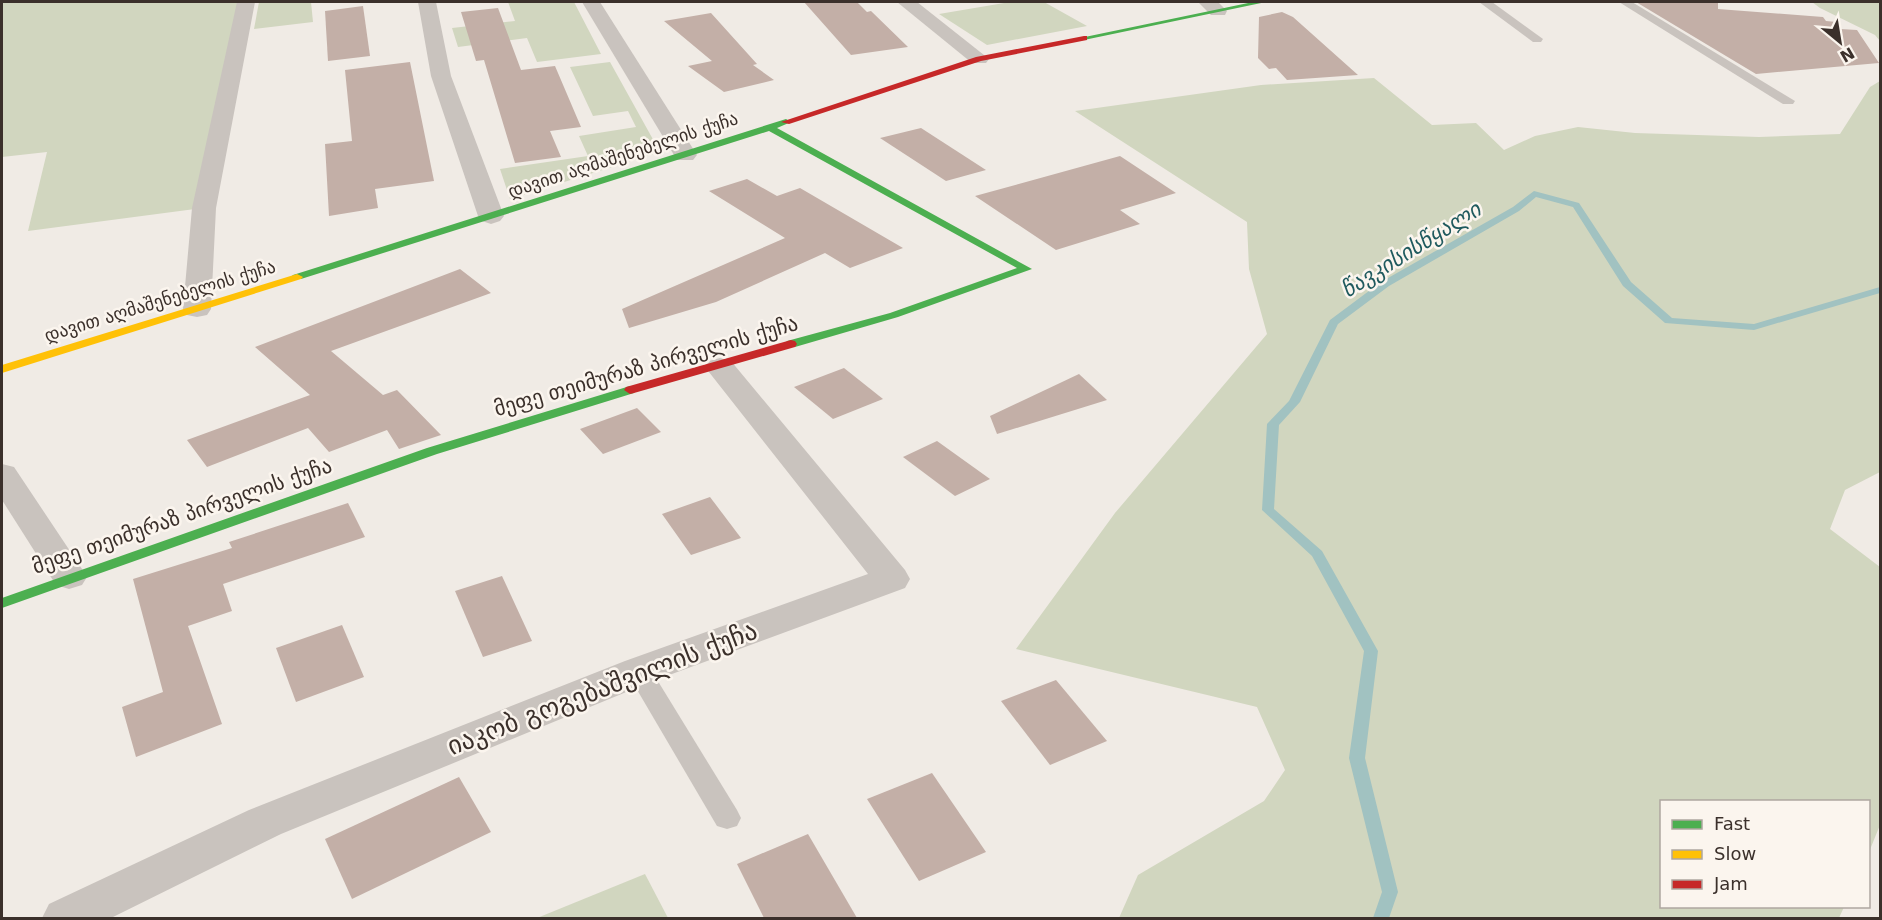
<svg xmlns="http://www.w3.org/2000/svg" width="1882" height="920" font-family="'DejaVu Sans','Noto Sans Georgian',sans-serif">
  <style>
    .green { fill: #d1d6bf }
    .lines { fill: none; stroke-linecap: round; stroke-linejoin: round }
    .stream { fill: #a1c2c1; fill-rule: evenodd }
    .building { fill: #c3afa7 }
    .lane { fill: #c9c3be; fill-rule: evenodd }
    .street { fill: #c9c3be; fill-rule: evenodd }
    .fast { fill: #4caf50; fill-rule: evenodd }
    .slow { fill: #ffc107; fill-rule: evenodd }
    .jam { fill: #c62828; fill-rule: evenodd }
    .labels { text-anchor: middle; stroke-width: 5; stroke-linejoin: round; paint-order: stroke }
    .far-street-label { font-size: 18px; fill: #3b302b; stroke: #fbf5ee }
    .street-label { font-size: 21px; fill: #3b302b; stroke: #fbf5ee }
    .water-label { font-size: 22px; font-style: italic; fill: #1f5a5e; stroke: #fbf5ee }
    .near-street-label { font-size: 26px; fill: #3b302b; stroke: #fbf5ee }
  </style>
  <rect width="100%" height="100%" fill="#f0ebe5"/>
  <!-- green -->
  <g class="green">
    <polygon points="2,2 238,2 208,160 195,209 28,231 47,152 2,157"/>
    <polygon points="259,2 311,2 313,22 254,29"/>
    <polygon points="508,2 574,2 601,54 537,62 527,38 458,47 452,28 515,21"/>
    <polygon points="1010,2 1044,2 1087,26 987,45 939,14"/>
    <polygon points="1812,2 1880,2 1880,41 1875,35 1820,8"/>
    <polygon points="610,62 660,152 510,199 500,169 588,156 579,136 636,127 628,111 593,116 570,67"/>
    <polygon points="1374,78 1432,125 1476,123 1504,150 1535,136 1578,127 1635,133 1759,137 1840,134 1870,87 1880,81 1880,472 1845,490 1830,529 1880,567 1880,825 1869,852 1868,802 1662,802 1662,906 1844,907 1839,918 1119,918 1138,875 1264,801 1285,770 1257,707 1016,649 1115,513 1267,334 1249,269 1247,222 1075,111 1261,85"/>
    <polygon points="645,874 668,918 537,918"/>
  </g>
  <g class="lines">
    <!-- stream -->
    <polygon class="stream" points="1534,191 1579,203 1631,282 1672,318 1754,324 1880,287 1880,293 1754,330 1665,323 1623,286 1573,207 1536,197 1519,211 1389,286 1338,324 1300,402 1279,425 1274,509 1322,551 1378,651 1365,758 1398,892 1389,918 1373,918 1382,892 1349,758 1364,651 1312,556 1262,510 1267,424 1289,401 1330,320 1381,282 1513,207"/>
  </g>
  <!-- building -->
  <g class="building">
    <polygon points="804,2 857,2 867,12 871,11 908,47 851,55"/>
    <polygon points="1636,2 1718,2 1718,9 1823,17 1826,21 1837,22 1840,29 1857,30 1879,63 1756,74"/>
    <polygon points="363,6 370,56 328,61 325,11"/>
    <polygon points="498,8 521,70 555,66 581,127 550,131 561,157 515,163 484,60 476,61 461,12"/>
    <polygon points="1282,12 1293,17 1358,75 1287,80 1276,68 1269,69 1258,58 1259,17"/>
    <polygon points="711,13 757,64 753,65 774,80 724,92 688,66 712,61 664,21"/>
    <polygon points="410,62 434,181 375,189 378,208 329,216 325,144 352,141 345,70"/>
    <polygon points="921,128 986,170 946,181 880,138"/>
    <polygon points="1120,156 1176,193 1120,210 1140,224 1056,250 975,196"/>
    <polygon points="747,179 777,196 800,188 903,248 850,268 825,253 716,302 629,328 622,309 785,238 709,191"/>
    <polygon points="460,269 491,293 331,351 383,395 397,390 441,435 399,449 387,430 329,452 308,428 207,467 187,440 310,395 255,347"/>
    <polygon points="844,368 883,399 833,419 794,387"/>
    <polygon points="1079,374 1107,400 997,434 990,416"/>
    <polygon points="637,408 661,432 603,454 580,429"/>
    <polygon points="937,441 990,479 955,496 903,457"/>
    <polygon points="710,497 741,538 691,555 662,514"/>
    <polygon points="348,503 365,537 223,584 232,611 188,626 222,724 136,757 122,707 163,692 133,579 232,548 229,542"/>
    <polygon points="502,576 532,641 483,657 455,591"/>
    <polygon points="342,625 364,677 296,702 276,648"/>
    <polygon points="1056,680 1107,741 1050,765 1001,701"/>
    <polygon points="932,773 986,852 919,881 867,799"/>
    <polygon points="459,777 491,832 352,899 325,839"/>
    <polygon points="808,834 857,918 764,918 737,864"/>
  </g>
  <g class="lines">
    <!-- lane -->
    <g class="lane">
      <polygon points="1479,2 1492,2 1543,39 1541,42 1533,42"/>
      <polygon points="1619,2 1632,2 1795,101 1793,104 1783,104"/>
      <polygon points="639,662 648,665 737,810 741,818 737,826 727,829 717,826 626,671 630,665"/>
    </g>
    <!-- street -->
    <g class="street">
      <polygon points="237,2 255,2 216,208 211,309 207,315 197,317 187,315 183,309 192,208"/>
      <polygon points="418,2 436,2 451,76 504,216 500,221 491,224 482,221 478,216 431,76"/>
      <polygon points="582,2 600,2 697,155 693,160 677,160"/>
      <polygon points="897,2 917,2 989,59 986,63 972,63"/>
      <polygon points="1198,2 1218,2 1227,11 1225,15 1211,15"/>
      <polygon points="720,358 731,361 905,570 910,579 905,588 653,681 281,834 111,918 42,918 49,904 249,810 625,661 868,574 705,367 709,361"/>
      <polygon points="2,464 14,467 82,569 87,577 82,585 69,589 56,585 2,500"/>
    </g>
    <!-- fast -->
    <g class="fast">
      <polygon points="1253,2 1266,2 1084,40 1080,38"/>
      <polygon points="786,119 791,122 777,128 1032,269 898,317 795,347 787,347 785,344 787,341 890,313 1017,268 769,131 301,279 293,279 291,277 293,275"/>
      <polygon points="630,386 634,387 636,390 634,393 437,454 2,608 2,598 427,448"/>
    </g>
    <!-- slow -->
    <polygon class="slow" points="297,274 303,277 301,279 2,373 2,365"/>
    <!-- jam -->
    <g class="jam">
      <polygon points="1084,36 1087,36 1087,40 981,61 789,124 781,122 976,57"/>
      <polygon points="791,340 795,341 797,344 795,347 634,393 630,394 624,390 626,387"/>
    </g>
  </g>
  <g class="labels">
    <!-- far-street labels -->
    <g class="far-street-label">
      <text transform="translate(623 155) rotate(-18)" y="6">დავით აღმაშენებელის ქუჩა</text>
      <text transform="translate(160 301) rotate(-17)" y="6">დავით აღმაშენებელის ქუჩა</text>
    </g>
    <!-- street labels -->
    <g class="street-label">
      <text transform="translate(646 366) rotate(-16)" y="7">მეფე თეიმურაზ პირველის ქუჩა</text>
      <text transform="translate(182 516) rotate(-19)" y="7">მეფე თეიმურაზ პირველის ქუჩა</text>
    </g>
    <!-- water labels -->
    <g class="water-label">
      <text transform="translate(1411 249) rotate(-32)" y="8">წავკისისწყალი</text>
    </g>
    <!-- near-street labels -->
    <g class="near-street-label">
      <text transform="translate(602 688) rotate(-21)" y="9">იაკობ გოგებაშვილის ქუჩა</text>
    </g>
  </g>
  <!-- border -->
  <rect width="1882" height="920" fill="none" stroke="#3b302b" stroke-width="6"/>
  <!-- legend -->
  <rect x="1660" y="800" width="210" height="108" fill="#fbf5ee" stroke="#aea6a0" stroke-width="1.5"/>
  <rect x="1672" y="820" width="30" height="9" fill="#4caf50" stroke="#aea6a0" stroke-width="1.5"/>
  <text x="1714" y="830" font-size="18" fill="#3b302b">Fast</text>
  <rect x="1672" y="850" width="30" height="9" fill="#ffc107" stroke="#aea6a0" stroke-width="1.5"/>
  <text x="1714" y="860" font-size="18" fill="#3b302b">Slow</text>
  <rect x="1672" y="880" width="30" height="9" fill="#c62828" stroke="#aea6a0" stroke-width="1.5"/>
  <text x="1714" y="890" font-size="18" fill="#3b302b">Jam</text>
  <!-- north arrow -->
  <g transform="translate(1840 42) rotate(150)" stroke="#fbf5ee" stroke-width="4.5" paint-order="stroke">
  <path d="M0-4.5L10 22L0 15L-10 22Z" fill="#3b302b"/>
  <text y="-9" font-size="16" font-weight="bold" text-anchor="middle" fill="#3b302b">N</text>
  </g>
</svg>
